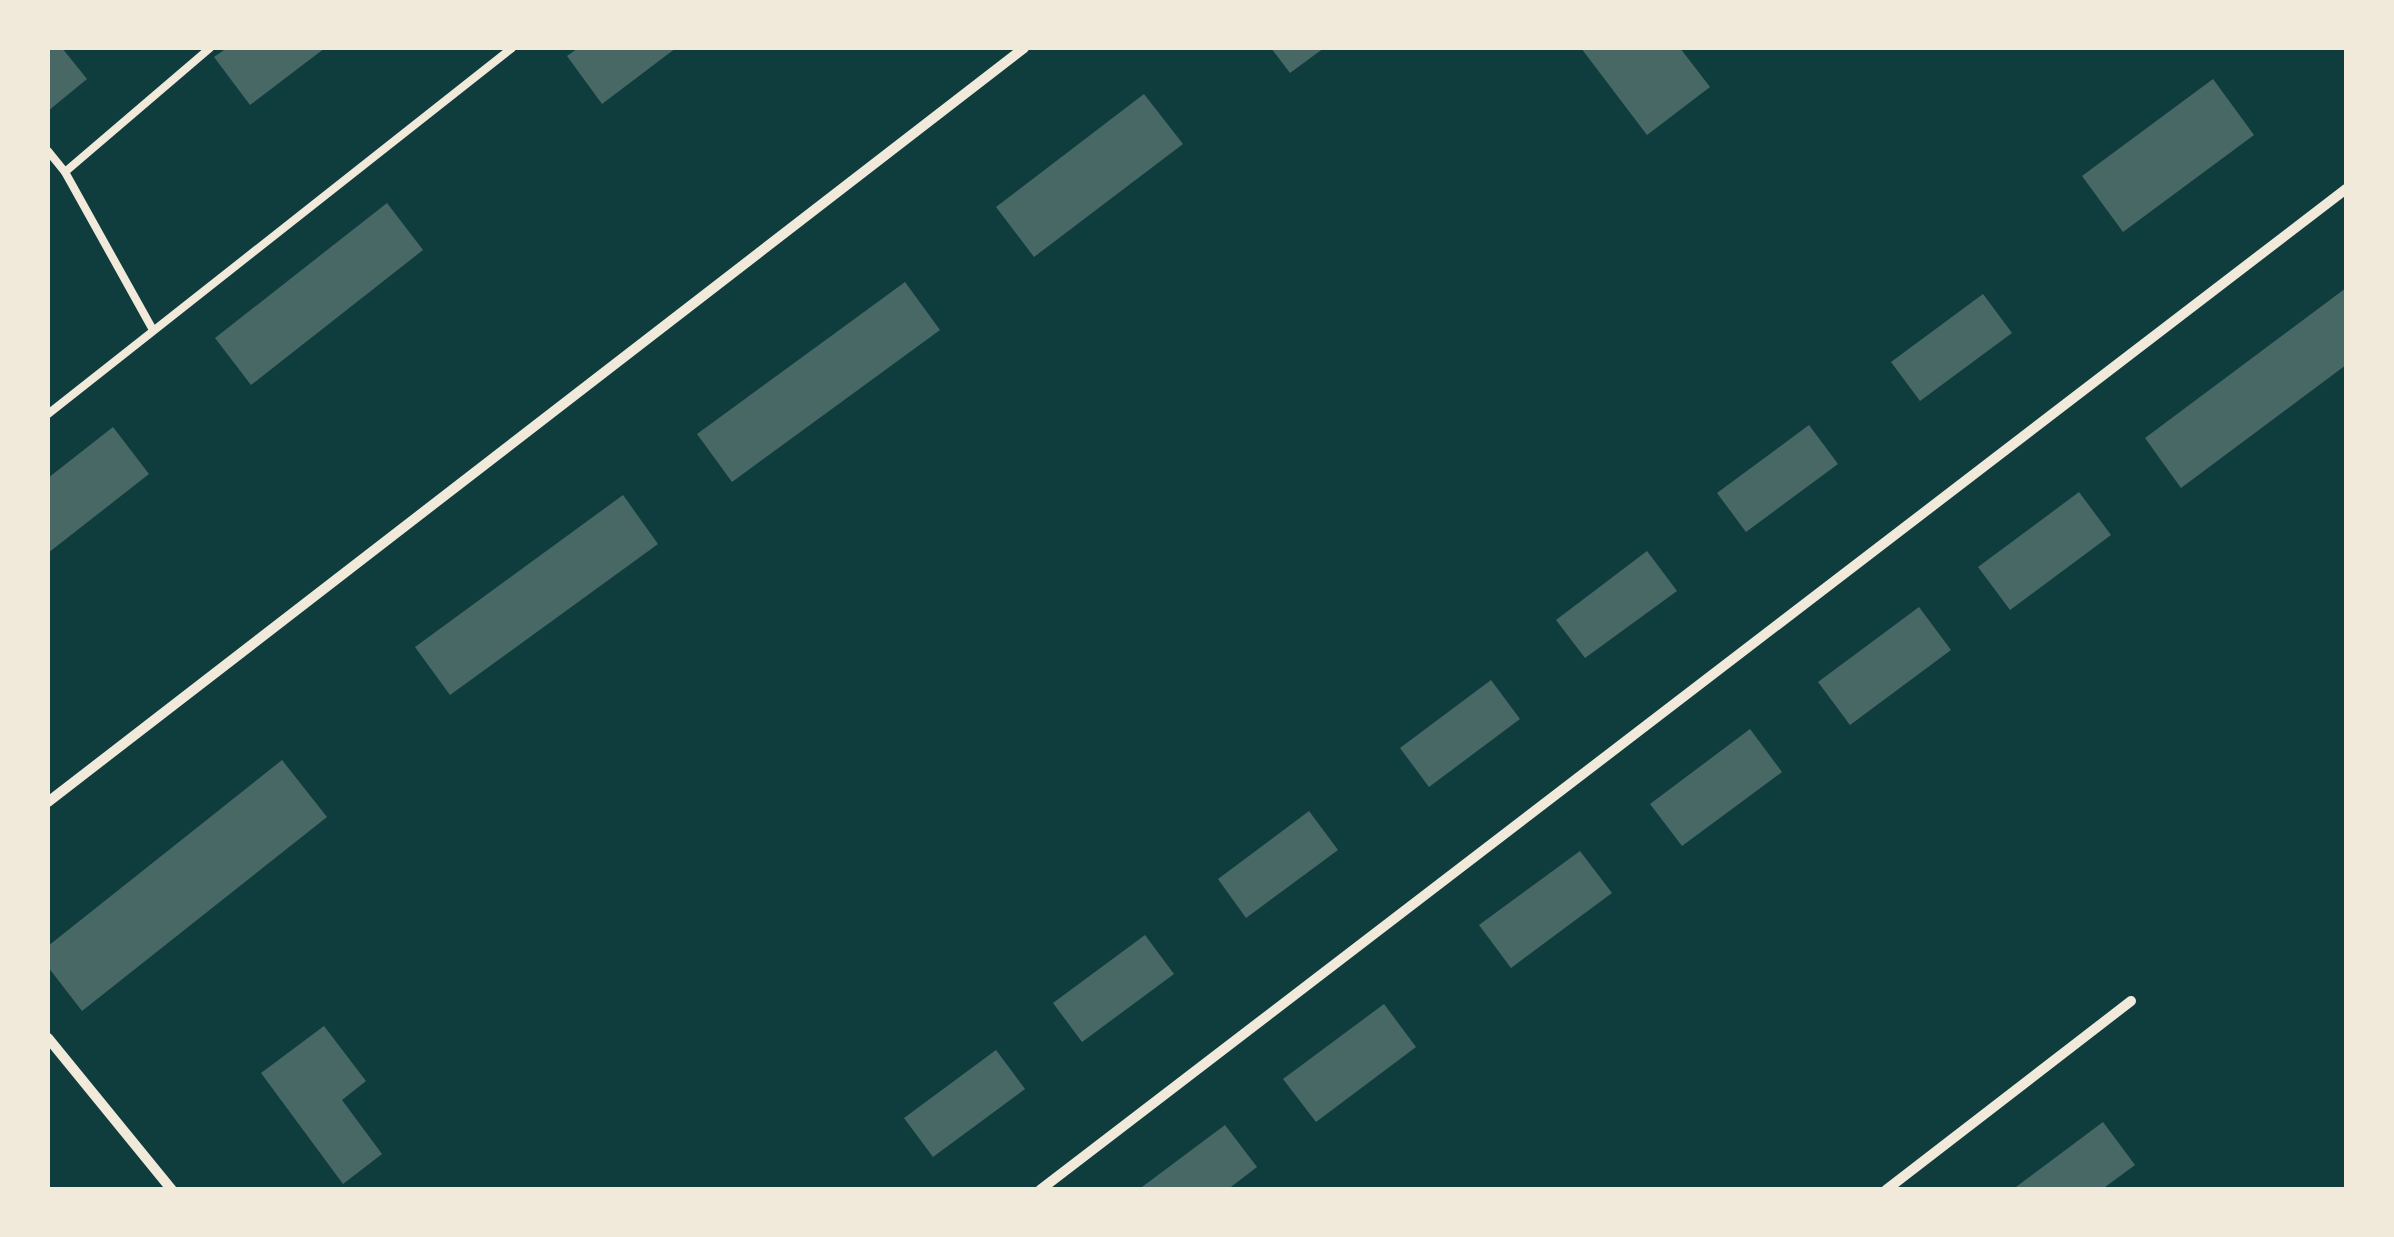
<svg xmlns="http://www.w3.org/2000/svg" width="2394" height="1237" font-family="'DejaVu Sans',sans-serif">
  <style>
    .building { fill: #486865 }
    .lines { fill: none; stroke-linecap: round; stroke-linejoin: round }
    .service { stroke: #f1e9da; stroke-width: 8 }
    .minor { stroke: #f1e9da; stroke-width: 10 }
  </style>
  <rect width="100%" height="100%" fill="#0f3d3e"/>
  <!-- building -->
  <g class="building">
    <polygon points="48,48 62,48 87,79 48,111"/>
    <polygon points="227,48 325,48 250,105 214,57"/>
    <polygon points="578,48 676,48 602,104 567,56"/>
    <polygon points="1271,48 1324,48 1290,73"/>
    <polygon points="1581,48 1680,48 1710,87 1647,135"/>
    <polygon points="2213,79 2254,135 2123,232 2082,176"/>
    <polygon points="1144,94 1183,144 1034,257 996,207"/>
    <polygon points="387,203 423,250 251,385 215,338"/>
    <polygon points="905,282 940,330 732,482 697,434"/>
    <polygon points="2346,288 2346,365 2181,488 2145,438"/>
    <polygon points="1983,294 2012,333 1920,401 1891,362"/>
    <polygon points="1809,425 1838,464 1746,532 1717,493"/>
    <polygon points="113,427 149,474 48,553 48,478"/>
    <polygon points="2079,492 2111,535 2010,610 1978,567"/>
    <polygon points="623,495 658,544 450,695 415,647"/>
    <polygon points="1647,551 1677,591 1585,658 1556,620"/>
    <polygon points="1919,607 1951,650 1850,725 1818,682"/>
    <polygon points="1491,680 1520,719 1429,787 1400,748"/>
    <polygon points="1750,729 1782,772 1682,846 1650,804"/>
    <polygon points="282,760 327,817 82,1011 48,967 48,946"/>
    <polygon points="1309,811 1338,850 1246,918 1218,879"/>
    <polygon points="1580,851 1612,893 1511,968 1479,925"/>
    <polygon points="1145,935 1174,974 1082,1042 1053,1003"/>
    <polygon points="1384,1004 1416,1047 1316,1122 1283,1079"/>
    <polygon points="324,1026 366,1081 342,1100 382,1154 343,1184 261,1073"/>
    <polygon points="996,1050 1025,1089 933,1157 904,1118"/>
    <polygon points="2103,1122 2135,1165 2101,1190 2012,1190"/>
    <polygon points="1225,1125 1257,1167 1227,1190 1138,1190"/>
  </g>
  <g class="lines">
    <!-- service -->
    <g class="service">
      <polyline points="48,151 65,172 210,48"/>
      <polyline points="65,172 153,330"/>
      <polyline points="48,414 512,48"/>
    </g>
    <!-- minor -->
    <g class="minor">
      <polyline points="48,802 1024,48"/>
      <polyline points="48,1038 172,1190"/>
      <polyline points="1040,1190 2346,189"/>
      <polyline points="1886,1190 2131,1001"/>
    </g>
  </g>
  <!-- border -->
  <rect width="2394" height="1237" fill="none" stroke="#f1e9da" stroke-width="100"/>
</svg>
